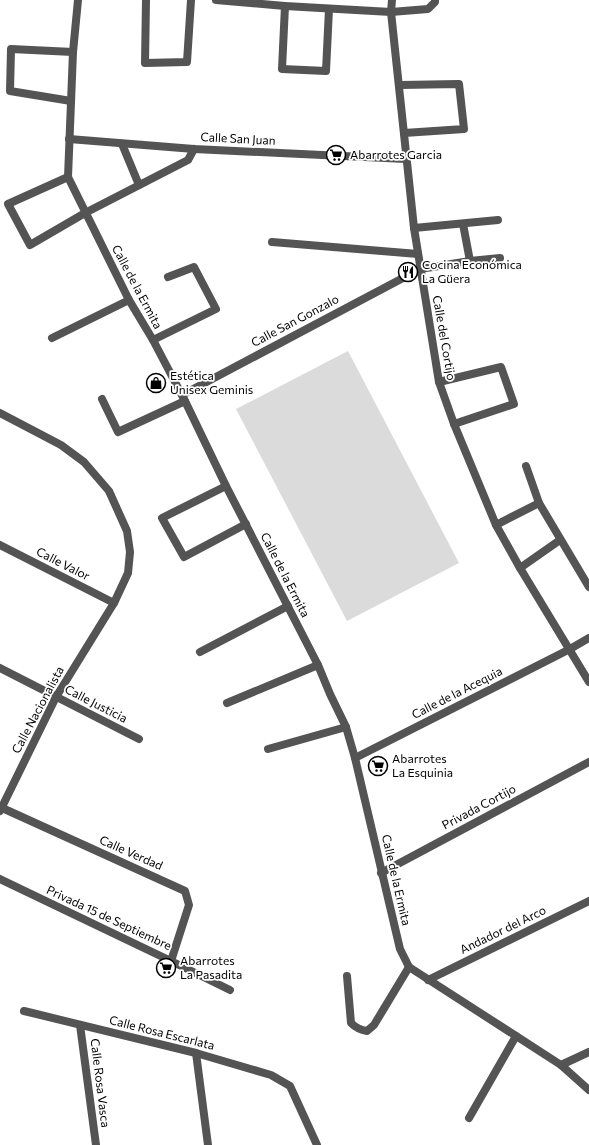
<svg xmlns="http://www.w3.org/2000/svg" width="589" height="1145" font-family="Commissioner,sans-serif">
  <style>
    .green { fill: #dbdbdb }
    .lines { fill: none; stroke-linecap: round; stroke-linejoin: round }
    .pedestrian { stroke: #545454; stroke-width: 8 }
    .minor { stroke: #545454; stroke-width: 8 }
    .labels { text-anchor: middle; stroke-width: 3.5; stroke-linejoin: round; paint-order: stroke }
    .street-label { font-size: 12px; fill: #000; stroke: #fff }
    .poi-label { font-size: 12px; fill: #000; stroke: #fff; text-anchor: start }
  </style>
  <rect width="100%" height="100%" fill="#fff"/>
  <!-- green -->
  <polygon class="green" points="348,351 459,563 347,621 236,409"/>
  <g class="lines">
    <!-- pedestrian -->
    <g class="pedestrian">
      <polyline points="526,466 539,503 589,587"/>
      <polyline points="496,525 539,503"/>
      <polyline points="520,568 560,540"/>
      <polyline points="570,649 589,638"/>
    </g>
    <!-- minor -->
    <g class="minor">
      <polyline points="78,0 73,52 68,177 129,300 153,340 185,401 226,486 318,665 330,694 346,727 355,758 400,949 409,967 561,1065 589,1090"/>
      <polyline points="146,0 145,63 187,62 191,0"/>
      <polyline points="216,0 285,6 391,12 428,9 435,2 435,0"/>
      <polyline points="392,0 391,12 414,228 439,382 454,424 496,525 520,568 589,682"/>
      <polyline points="285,6 282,69 326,71 329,9"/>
      <polyline points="400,85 459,84 464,129 404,133"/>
      <polyline points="71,101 10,91 11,49 73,52"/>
      <polyline points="69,139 194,149 406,159"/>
      <polyline points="122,144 139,185"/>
      <polyline points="68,177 8,204 30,245 85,213 188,160 194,149"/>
      <polyline points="463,224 470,261"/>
      <polyline points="414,228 498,220"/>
      <polyline points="272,242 418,254"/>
      <polyline points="52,338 129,300"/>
      <polyline points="153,340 216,309 194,267 168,277"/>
      <polyline points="439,382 501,367 514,404 454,424"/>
      <polyline points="182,395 420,269 470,261 500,258"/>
      <polyline points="102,399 118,432 185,401"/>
      <polyline points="0,413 61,445 84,462 109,491 127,531 130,552 128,573 114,603 56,697 0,811"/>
      <polyline points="226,486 162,518 184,557 246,524"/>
      <polyline points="0,545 114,603"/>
      <polyline points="200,652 288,606"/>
      <polyline points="0,668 139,739"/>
      <polyline points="227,703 318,665"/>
      <polyline points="268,749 346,727"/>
      <polyline points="355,758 570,649"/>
      <polyline points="0,807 185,891 189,905 171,961"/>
      <polyline points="381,873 589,762"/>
      <polyline points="0,879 171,961 230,990"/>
      <path d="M347,976L351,1023C356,1028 360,1030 367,1031L374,1025L409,967"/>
      <polyline points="428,980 589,901"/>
      <polyline points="24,1011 196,1053 271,1075 290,1086 317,1145"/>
      <polyline points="80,1025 96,1145"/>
      <polyline points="196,1053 208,1145"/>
      <polyline points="561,1065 589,1052"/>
      <polyline points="469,1118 516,1036"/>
    </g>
  </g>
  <!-- icons -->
  <defs>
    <symbol id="supermarket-ring" viewBox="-11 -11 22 22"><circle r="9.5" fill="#fff" stroke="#000" stroke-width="1.5"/><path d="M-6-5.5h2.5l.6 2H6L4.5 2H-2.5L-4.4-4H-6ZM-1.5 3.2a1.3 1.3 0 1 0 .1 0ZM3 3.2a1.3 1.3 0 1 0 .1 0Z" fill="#000"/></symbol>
    <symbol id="restaurant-ring" viewBox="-11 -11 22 22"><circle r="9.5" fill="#fff" stroke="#000" stroke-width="1.5"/><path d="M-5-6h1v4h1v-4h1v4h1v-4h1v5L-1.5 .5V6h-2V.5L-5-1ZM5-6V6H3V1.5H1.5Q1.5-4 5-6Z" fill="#000"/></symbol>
    <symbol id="shop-ring" viewBox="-11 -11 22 22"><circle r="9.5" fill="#fff" stroke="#000" stroke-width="1.5"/><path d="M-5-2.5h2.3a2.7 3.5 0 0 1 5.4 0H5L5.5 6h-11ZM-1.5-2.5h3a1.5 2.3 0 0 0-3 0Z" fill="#000"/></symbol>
  </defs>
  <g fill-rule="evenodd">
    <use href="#supermarket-ring" x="325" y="144" width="22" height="22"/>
    <use href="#restaurant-ring" x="397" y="261" width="22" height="22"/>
    <use href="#shop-ring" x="145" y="372" width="22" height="22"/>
    <use href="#supermarket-ring" x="367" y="755" width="22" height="22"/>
    <use href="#supermarket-ring" x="155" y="957" width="22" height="22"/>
  </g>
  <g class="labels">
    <!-- street labels -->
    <g class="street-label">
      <text transform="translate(238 139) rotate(3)" y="4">Calle San Juan</text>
      <text transform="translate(137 287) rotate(62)" y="4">Calle de la Ermita</text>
      <text transform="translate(295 321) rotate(-28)" y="4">Calle San Gonzalo</text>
      <text transform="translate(444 338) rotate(80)" y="4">Calle del Cortijo</text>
      <text transform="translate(63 564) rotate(27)" y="4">Calle Valor</text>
      <text transform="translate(285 575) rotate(63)" y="4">Calle de la Ermita</text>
      <text transform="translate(457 693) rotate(-27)" y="4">Calle de la Acequia</text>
      <text transform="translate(96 704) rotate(27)" y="4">Calle Justicia</text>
      <text transform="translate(38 710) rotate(-62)" y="4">Calle Nacionalista</text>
      <text transform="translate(479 807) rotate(-28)" y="4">Privada Cortijo</text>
      <text transform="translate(131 853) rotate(24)" y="4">Calle Verdad</text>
      <text transform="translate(396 880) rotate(77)" y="4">Calle de la Ermita</text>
      <text transform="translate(109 918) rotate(25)" y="4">Privada 15 de Septiembre</text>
      <text transform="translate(503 930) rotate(-26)" y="4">Andador del Arco</text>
      <text transform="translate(162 1033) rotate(14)" y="4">Calle Rosa Escarlata</text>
      <text transform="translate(100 1083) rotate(83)" y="4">Calle Rosa Vasca</text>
    </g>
    <!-- poi labels -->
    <g class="poi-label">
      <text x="350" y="159">Abarrotes Garcia</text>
      <text x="422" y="269">Cocina Económica<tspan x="422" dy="14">La Güera</tspan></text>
      <text x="170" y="380">Estética<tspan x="170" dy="14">Unisex Geminis</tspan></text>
      <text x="392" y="763">Abarrotes<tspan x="392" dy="14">La Esquinia</tspan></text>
      <text x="180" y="965">Abarrotes<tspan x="180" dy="14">La Pasadita</tspan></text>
    </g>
  </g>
</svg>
